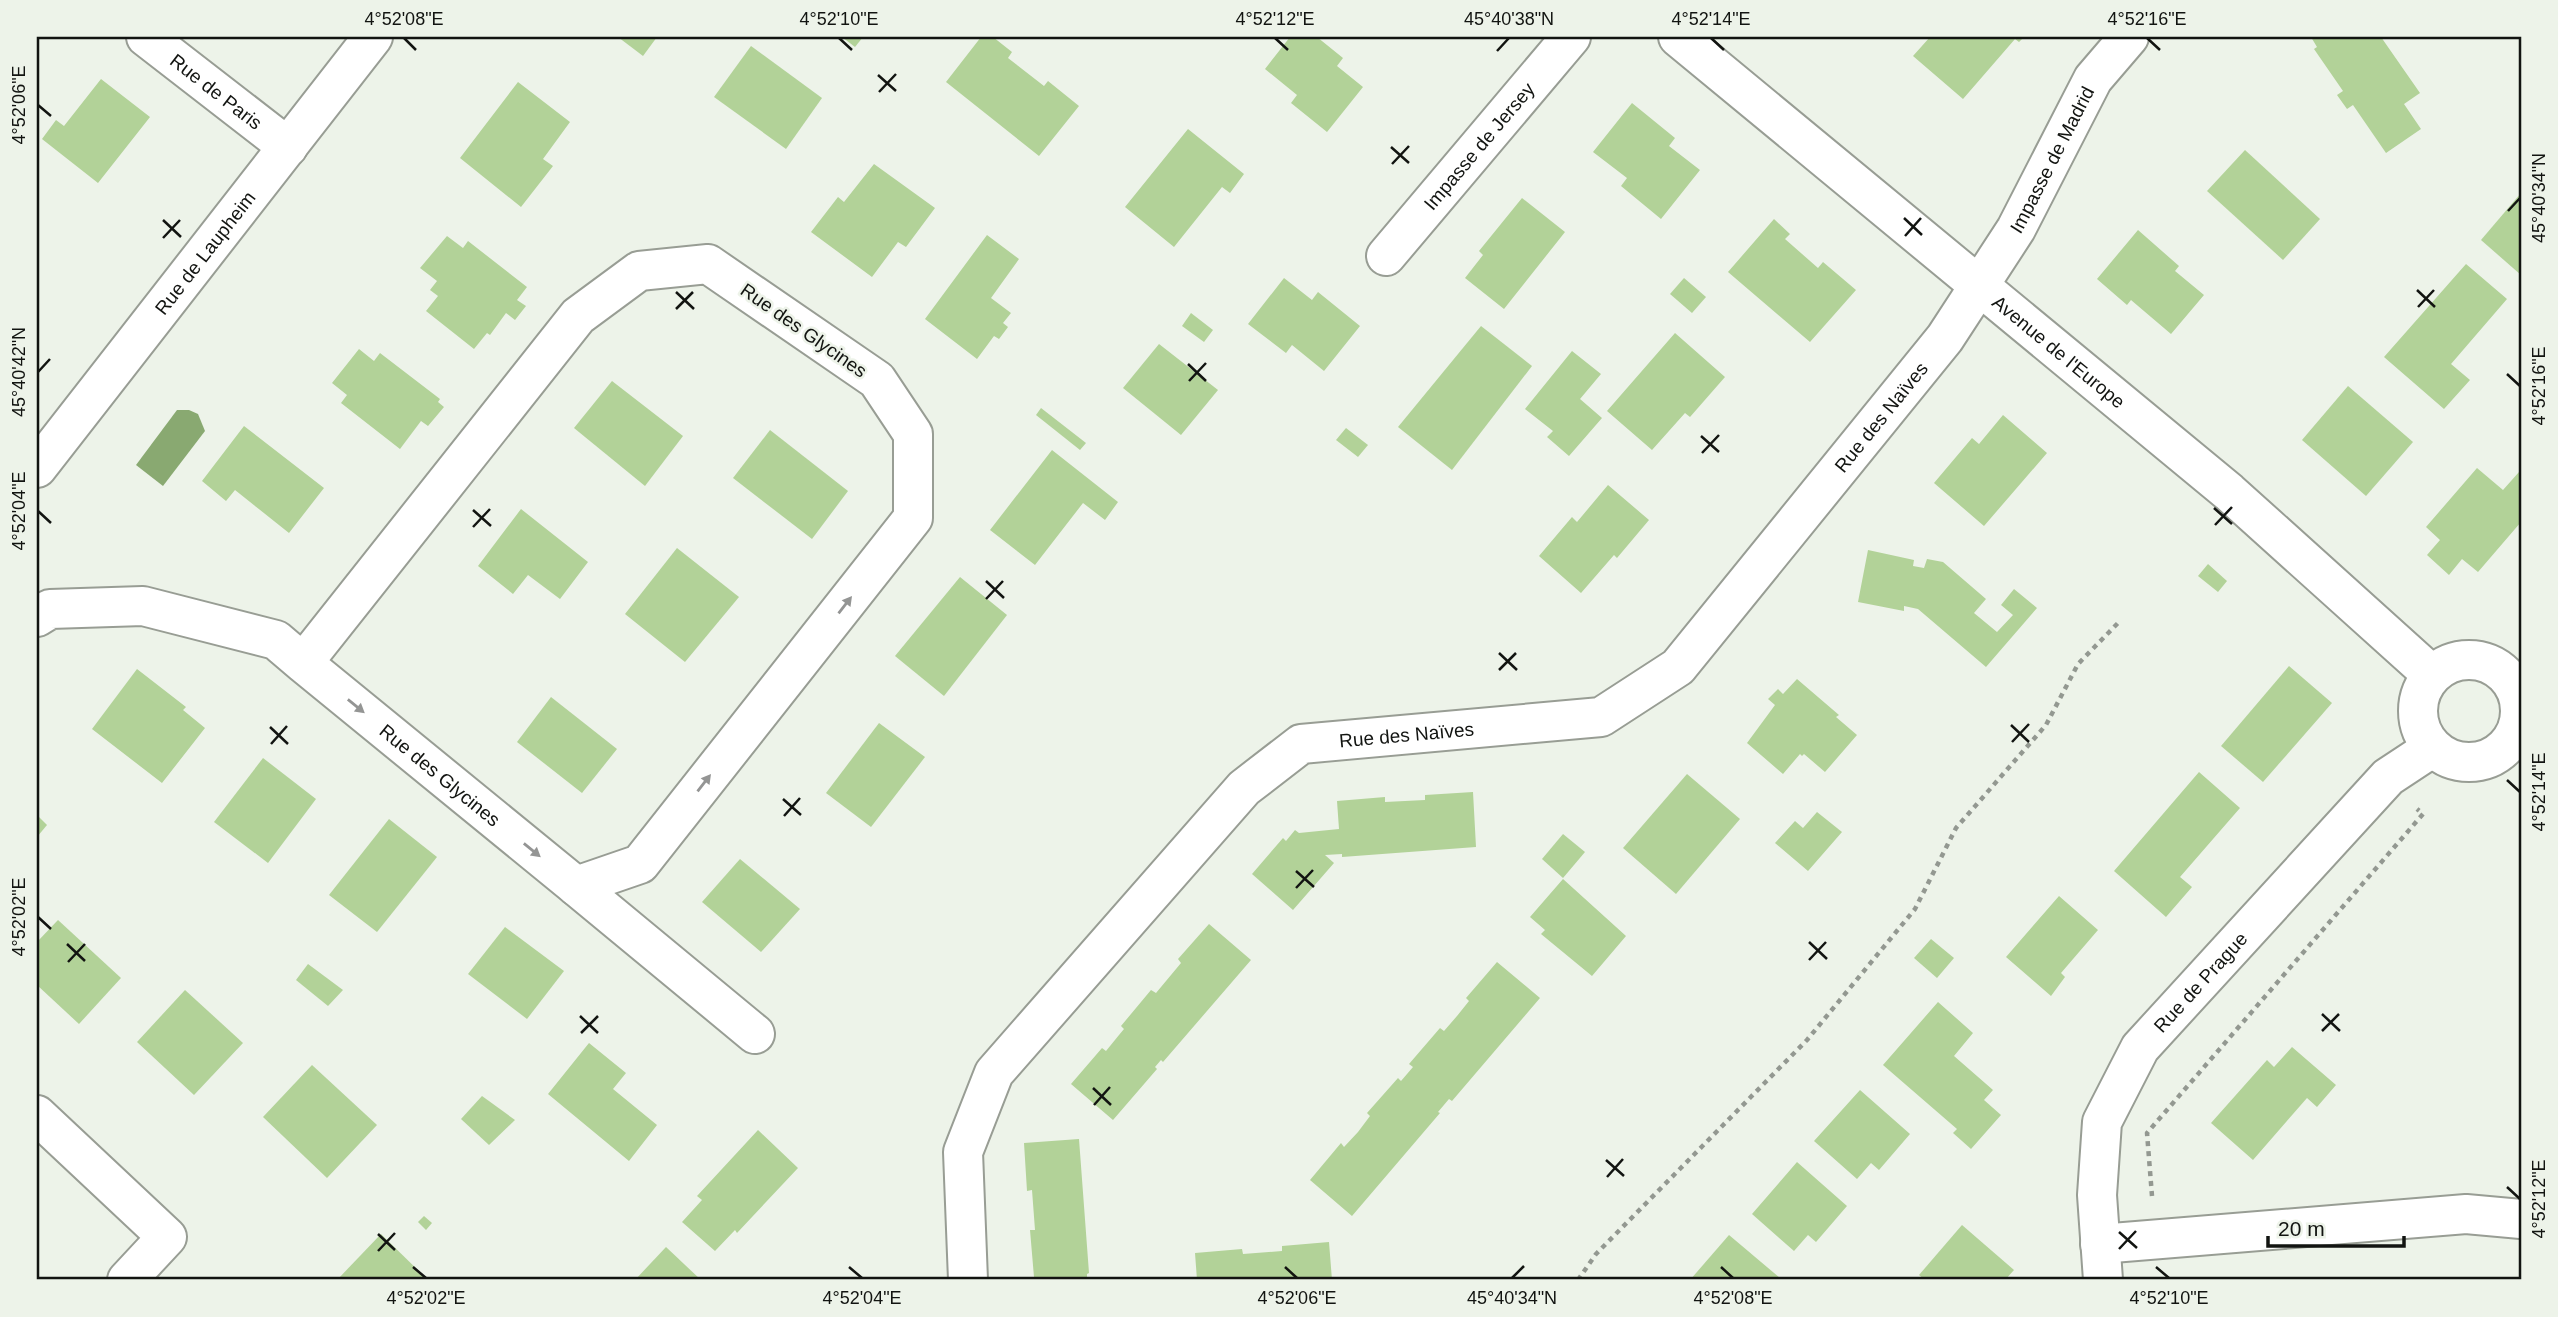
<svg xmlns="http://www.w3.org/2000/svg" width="2558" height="1317" font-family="Helvetica,sans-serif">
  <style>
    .water { fill: #89a971 }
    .building { fill: #b2d298 }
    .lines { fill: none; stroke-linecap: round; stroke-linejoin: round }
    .minor-casing { stroke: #989d94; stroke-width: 42 }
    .path { stroke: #939891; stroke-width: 4.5; stroke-dasharray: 5 5; stroke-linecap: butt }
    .minor { stroke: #fff; stroke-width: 38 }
    .oneway { fill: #949594 }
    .ticks { fill: none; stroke: #121411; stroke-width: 2.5 }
    .labels { text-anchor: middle; stroke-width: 5; stroke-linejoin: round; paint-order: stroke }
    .street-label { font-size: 19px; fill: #121411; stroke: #edf3e9 }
    .neatline { fill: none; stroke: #121411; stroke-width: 2.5 }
    .ticks-label { font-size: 18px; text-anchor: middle; fill: #121411 }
  </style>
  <rect width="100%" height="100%" fill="#edf3e9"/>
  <!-- water -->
  <polygon class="water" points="177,410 189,410 198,414 205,431 163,486 136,465"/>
  <!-- building -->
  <g class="building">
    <polygon points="618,37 657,37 643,56"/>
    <polygon points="842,37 863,37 855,47"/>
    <polygon points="981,37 993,37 1012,52 1008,58 1044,86 1048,81 1079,106 1039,156 946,82"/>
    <polygon points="1290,37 1317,37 1343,58 1337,66 1363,87 1327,132 1291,103 1297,95 1265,69"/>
    <polygon points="1930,37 2024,37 2019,42 2015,39 1963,99 1913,56"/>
    <polygon points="2311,37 2381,37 2420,93 2404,104 2421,129 2386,153 2353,105 2347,109 2337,95 2343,91 2314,49 2317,47"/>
    <polygon points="751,46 822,98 786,149 714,97"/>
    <polygon points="101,79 150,117 98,183 42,139 56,120 64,126"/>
    <polygon points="518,82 570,122 543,159 553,166 521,207 460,158"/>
    <polygon points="1632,103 1675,138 1669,146 1700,170 1661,219 1621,186 1627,178 1593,152"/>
    <polygon points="1188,129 1244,174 1230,193 1222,187 1174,247 1125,207"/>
    <polygon points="2245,150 2320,219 2283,260 2207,191"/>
    <polygon points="874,164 935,208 906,247 898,242 872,277 811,232 838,197 844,202"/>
    <polygon points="2521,193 2521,275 2481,240"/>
    <polygon points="1522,198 1565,232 1504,309 1465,278 1483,255 1479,251"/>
    <polygon points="1774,219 1790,234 1785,239 1818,268 1823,262 1856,290 1810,342 1728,272"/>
    <polygon points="2138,230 2179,266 2175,271 2204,295 2171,334 2131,300 2127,305 2097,279"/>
    <polygon points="987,235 1019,259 991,298 1011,313 1003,323 1008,327 999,339 994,336 977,359 925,319"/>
    <polygon points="447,236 463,248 468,241 527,287 517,300 526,306 515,320 506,313 490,335 487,333 474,349 426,311 438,296 430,290 437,281 420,268"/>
    <polygon points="2466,264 2507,299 2451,364 2470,380 2444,409 2384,357"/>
    <polygon points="1284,278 1312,300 1318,292 1360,326 1324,371 1292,345 1286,353 1248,324"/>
    <polygon points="1684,278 1706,297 1692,313 1670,294"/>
    <polygon points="1191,313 1213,330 1204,342 1182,326"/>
    <polygon points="1481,326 1532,366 1452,470 1398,427"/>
    <polygon points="1675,333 1725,377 1690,417 1685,413 1652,450 1607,411"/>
    <polygon points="1159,344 1218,390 1181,435 1123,388"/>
    <polygon points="359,349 374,361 380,353 440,399 438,402 444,407 428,426 421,421 400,449 341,403 347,395 332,383"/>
    <polygon points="1572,351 1601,374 1580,399 1602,418 1569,456 1547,437 1553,431 1525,409"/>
    <polygon points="612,381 683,436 645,486 574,428"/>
    <polygon points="2348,386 2413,442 2366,496 2302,440"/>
    <polygon points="1041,408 1086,443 1080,450 1036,415"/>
    <polygon points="2003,415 2047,453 1984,526 1934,483 1972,438 1979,444"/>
    <polygon points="244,426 324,488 289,533 235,490 226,501 202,481"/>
    <polygon points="1346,428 1368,445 1358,457 1336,440"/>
    <polygon points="770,430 848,491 812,539 733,478"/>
    <polygon points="1052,450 1118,502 1105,520 1083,503 1035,565 990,530"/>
    <polygon points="2477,468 2503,490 2519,472 2521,474 2521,522 2478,572 2462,559 2449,575 2427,555 2440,540 2426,527"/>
    <polygon points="1608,485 1649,520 1617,558 1614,555 1581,593 1539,556 1572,517 1577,522"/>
    <polygon points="521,509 588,562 560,599 528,575 513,594 478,566"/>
    <polygon points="677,548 739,597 685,662 625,614"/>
    <polygon points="1868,550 1914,560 1913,566 1924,568 1927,559 1943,562 1986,599 1974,613 1997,632 2013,615 2001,605 2014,589 2037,608 1986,667 1918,609 1904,606 1904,611 1858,602"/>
    <polygon points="2208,564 2227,581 2218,592 2198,576"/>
    <polygon points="960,577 1007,615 944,696 895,656"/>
    <polygon points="2289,666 2332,703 2263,782 2221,746"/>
    <polygon points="137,669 186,707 183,710 205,728 162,783 92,729"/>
    <polygon points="1797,679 1839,715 1836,717 1857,735 1825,772 1804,754 1802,756 1800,754 1783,774 1747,743 1775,705 1768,699 1778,689 1783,694"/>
    <polygon points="551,697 617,749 582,793 517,742"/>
    <polygon points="879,723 925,757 871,827 826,793"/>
    <polygon points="263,758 316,799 268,863 214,822"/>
    <polygon points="2199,772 2240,808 2180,877 2192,887 2166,917 2114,871"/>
    <polygon points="1687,774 1740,819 1676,894 1623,848"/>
    <polygon points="1473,792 1476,847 1342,857 1342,854 1325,855 1334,863 1293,910 1252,874 1283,838 1286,841 1295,830 1299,833 1339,829 1337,801 1385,797 1385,802 1425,800 1425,795"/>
    <polygon points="1817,812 1842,832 1808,871 1775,843 1795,821 1803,828"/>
    <polygon points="37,815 47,825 37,837"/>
    <polygon points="389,819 437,857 377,932 329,895"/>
    <polygon points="1563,834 1585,852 1563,878 1542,859"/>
    <polygon points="740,859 800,909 761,952 702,902"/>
    <polygon points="1563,879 1626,936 1592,976 1541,934 1545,930 1530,917"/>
    <polygon points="2059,896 2098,930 2061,973 2065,977 2051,996 2006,957"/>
    <polygon points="58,920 121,978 79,1024 37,985 37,942"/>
    <polygon points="1209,924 1251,960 1163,1062 1161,1060 1155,1067 1157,1069 1113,1120 1071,1084 1102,1048 1106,1051 1119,1035 1124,1029 1121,1026 1151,990 1156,993 1181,963 1178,959"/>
    <polygon points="505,927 564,971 527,1019 468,974"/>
    <polygon points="1931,939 1954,958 1937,978 1914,958"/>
    <polygon points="1497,962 1540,998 1452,1101 1449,1099 1438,1112 1440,1113 1352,1216 1310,1180 1341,1143 1344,1147 1358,1132 1370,1116 1367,1113 1398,1078 1401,1081 1413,1067 1409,1064 1440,1028 1444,1031 1457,1016 1469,1001 1466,998"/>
    <polygon points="308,964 343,990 328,1006 296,980"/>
    <polygon points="185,990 243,1043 194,1095 137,1042"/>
    <polygon points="1938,1002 1973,1033 1954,1056 1993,1090 1984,1100 2001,1115 1971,1149 1953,1133 1957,1129 1883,1065"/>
    <polygon points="589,1043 626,1073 613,1089 657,1125 629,1161 548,1094"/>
    <polygon points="2292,1047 2336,1085 2317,1107 2307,1098 2253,1160 2211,1123 2267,1060 2274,1067"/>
    <polygon points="312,1065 377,1125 327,1178 263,1117"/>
    <polygon points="1860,1090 1910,1134 1879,1170 1871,1163 1857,1179 1814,1141"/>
    <polygon points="482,1096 515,1120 489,1145 461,1119"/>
    <polygon points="758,1130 798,1168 737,1233 735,1230 715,1251 682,1222 702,1200 697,1196"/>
    <polygon points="1079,1139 1089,1273 1087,1274 1087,1280 1039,1280 1038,1277 1034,1277 1030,1230 1035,1230 1032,1190 1027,1191 1024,1143"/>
    <polygon points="1797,1162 1847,1206 1816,1242 1808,1235 1794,1251 1752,1214"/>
    <polygon points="424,1216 432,1223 426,1230 418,1222"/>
    <polygon points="1962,1225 2014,1270 2005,1280 1925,1280 1919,1275"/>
    <polygon points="381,1234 428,1280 337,1280"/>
    <polygon points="1729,1235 1780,1278 1778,1280 1690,1280"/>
    <polygon points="1329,1242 1332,1280 1197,1280 1195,1253 1242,1249 1243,1254 1282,1251 1282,1246"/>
    <polygon points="666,1247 701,1280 635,1280"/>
  </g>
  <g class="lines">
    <defs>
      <g id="minor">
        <path id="s1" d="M146,37L288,147"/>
        <path id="s2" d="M1678,37L2229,492L2431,674"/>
        <path id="s3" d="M1386,256L1571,37"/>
        <path id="s4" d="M37,468L373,37"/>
        <path id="s5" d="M37,617L50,609L143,606L276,640L303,663L576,886L640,864L913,518V434L877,380L708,264L639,271L578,316L303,663"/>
        <circle cx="2469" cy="711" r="51"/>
        <polyline points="576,886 755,1034"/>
        <polyline points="37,1115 167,1237 127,1280"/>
        <polyline points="2100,1244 2466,1214 2521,1219"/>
        <path id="s6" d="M968,1280L963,1152L994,1073L1244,788L1301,744L1601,717L1678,667L1945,338L2016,229L2093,79L2129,37"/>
        <path id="s7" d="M2103,1280L2097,1195L2102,1122L2140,1048L2388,777L2432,748"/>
      </g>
    </defs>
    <!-- minor casing -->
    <use href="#minor" class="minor-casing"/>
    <!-- path -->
    <g class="path">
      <polyline points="2152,1196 2147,1133 2423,814 2417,809"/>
      <polyline points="1578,1280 1596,1254 1807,1040 1915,909 1956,828 2046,725 2078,664 2118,623"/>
    </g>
    <!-- minor -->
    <use href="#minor" class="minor"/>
  </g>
  <!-- one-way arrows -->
  <defs><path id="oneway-solid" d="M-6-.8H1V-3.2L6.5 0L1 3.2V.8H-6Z" transform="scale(1.75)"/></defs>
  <g class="oneway">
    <use href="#oneway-solid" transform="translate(845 605) rotate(-52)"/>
    <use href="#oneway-solid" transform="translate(356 706) rotate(39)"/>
    <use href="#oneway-solid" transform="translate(704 783) rotate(-52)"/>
    <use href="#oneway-solid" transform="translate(532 850) rotate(39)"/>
  </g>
  <!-- ticks -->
  <path class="ticks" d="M404,38L416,50M839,38L852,50M1275,38L1288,50M1711,38L1724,50M2147,38L2160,50M1497,51L1509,38M878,75L896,91M879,92L896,74M38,105L51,116M1391,147L1409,163M1392,164L1409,146M2508,211L2520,198M1904,218L1922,235M163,220L181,237M1905,236L1921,218M163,238L180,220M2417,290L2435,307M676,292L694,309M2418,307L2434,290M676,309L693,292M1188,364L1206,381M38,372L50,359M2507,374L2520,386M1189,381L1206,363M1701,436L1719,452M1702,453L1719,435M2214,508L2232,524M473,510L491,526M38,511L51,523M2215,525L2232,507M473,527L490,509M986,581L1004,598M986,599L1003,581M1499,653L1517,670M1499,670L1516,653M2011,725L2029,742M270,727L288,744M2012,742L2029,724M271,744L287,726M2507,780L2520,792M783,799L801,815M784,816L800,798M1296,871L1314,887M1296,888L1313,870M38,917L51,929M1809,942L1827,959M67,944L85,961M1809,960L1826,942M68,962L85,944M2322,1014L2340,1031M580,1016L598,1033M2322,1031L2339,1014M581,1033L598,1016M1093,1088L1111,1105M1094,1105L1110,1087M1606,1160L1624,1176M1607,1177L1623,1159M2507,1187L2520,1199M2119,1232L2137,1248M378,1234L395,1250M2119,1249L2136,1231M378,1251L395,1233M413,1267L426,1278M849,1267L862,1278M1285,1267L1297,1278M1721,1267L1733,1278M2156,1267L2169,1278M1512,1278L1524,1266"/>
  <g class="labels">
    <!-- street labels -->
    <g class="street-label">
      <text dy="7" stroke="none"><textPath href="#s1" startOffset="89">Rue de Paris</textPath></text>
      <text dy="7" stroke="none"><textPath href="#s3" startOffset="144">Impasse de Jersey</textPath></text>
      <text dy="7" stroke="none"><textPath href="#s6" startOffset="1689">Impasse de Madrid</textPath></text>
      <text dy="7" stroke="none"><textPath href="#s4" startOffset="273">Rue de Laupheim</textPath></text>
      <text transform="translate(804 330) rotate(35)" y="7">Rue des Glycines</text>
      <text dy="7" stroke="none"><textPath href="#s2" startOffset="494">Avenue de l'Europe</textPath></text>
      <text dy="7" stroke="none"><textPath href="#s6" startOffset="1379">Rue des Naïves</textPath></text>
      <text dy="7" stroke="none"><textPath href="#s6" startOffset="770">Rue des Naïves</textPath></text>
      <text dy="7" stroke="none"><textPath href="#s5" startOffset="458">Rue des Glycines</textPath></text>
      <text dy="7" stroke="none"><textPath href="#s7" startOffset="331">Rue de Prague</textPath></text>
    </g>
  </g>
  <!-- border -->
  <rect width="2558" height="1317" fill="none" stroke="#edf3e9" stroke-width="77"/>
  <!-- scale -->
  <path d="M2268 1236v10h136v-10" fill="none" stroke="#121411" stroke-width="3.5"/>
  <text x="2278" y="1236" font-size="21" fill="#121411" stroke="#edf3e9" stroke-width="5" paint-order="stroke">20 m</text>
  <rect x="38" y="38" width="2482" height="1240" class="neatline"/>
  <g class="ticks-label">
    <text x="404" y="25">4°52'08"E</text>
    <text x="839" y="25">4°52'10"E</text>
    <text x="1275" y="25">4°52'12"E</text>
    <text x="1509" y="25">45°40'38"N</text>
    <text x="1711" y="25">4°52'14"E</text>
    <text x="2147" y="25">4°52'16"E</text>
    <text transform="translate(19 105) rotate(-90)" y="6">4°52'06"E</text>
    <text transform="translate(2539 198) rotate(-90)" y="6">45°40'34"N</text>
    <text transform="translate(19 372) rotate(-90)" y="6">45°40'42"N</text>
    <text transform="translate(2539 386) rotate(-90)" y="6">4°52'16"E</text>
    <text transform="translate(19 511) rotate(-90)" y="6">4°52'04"E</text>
    <text transform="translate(2539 792) rotate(-90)" y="6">4°52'14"E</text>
    <text transform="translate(19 917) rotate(-90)" y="6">4°52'02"E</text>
    <text transform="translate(2539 1199) rotate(-90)" y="6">4°52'12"E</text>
    <text x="426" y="1304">4°52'02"E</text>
    <text x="862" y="1304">4°52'04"E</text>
    <text x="1297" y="1304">4°52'06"E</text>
    <text x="1512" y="1304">45°40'34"N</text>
    <text x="1733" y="1304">4°52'08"E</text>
    <text x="2169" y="1304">4°52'10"E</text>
  </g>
</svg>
